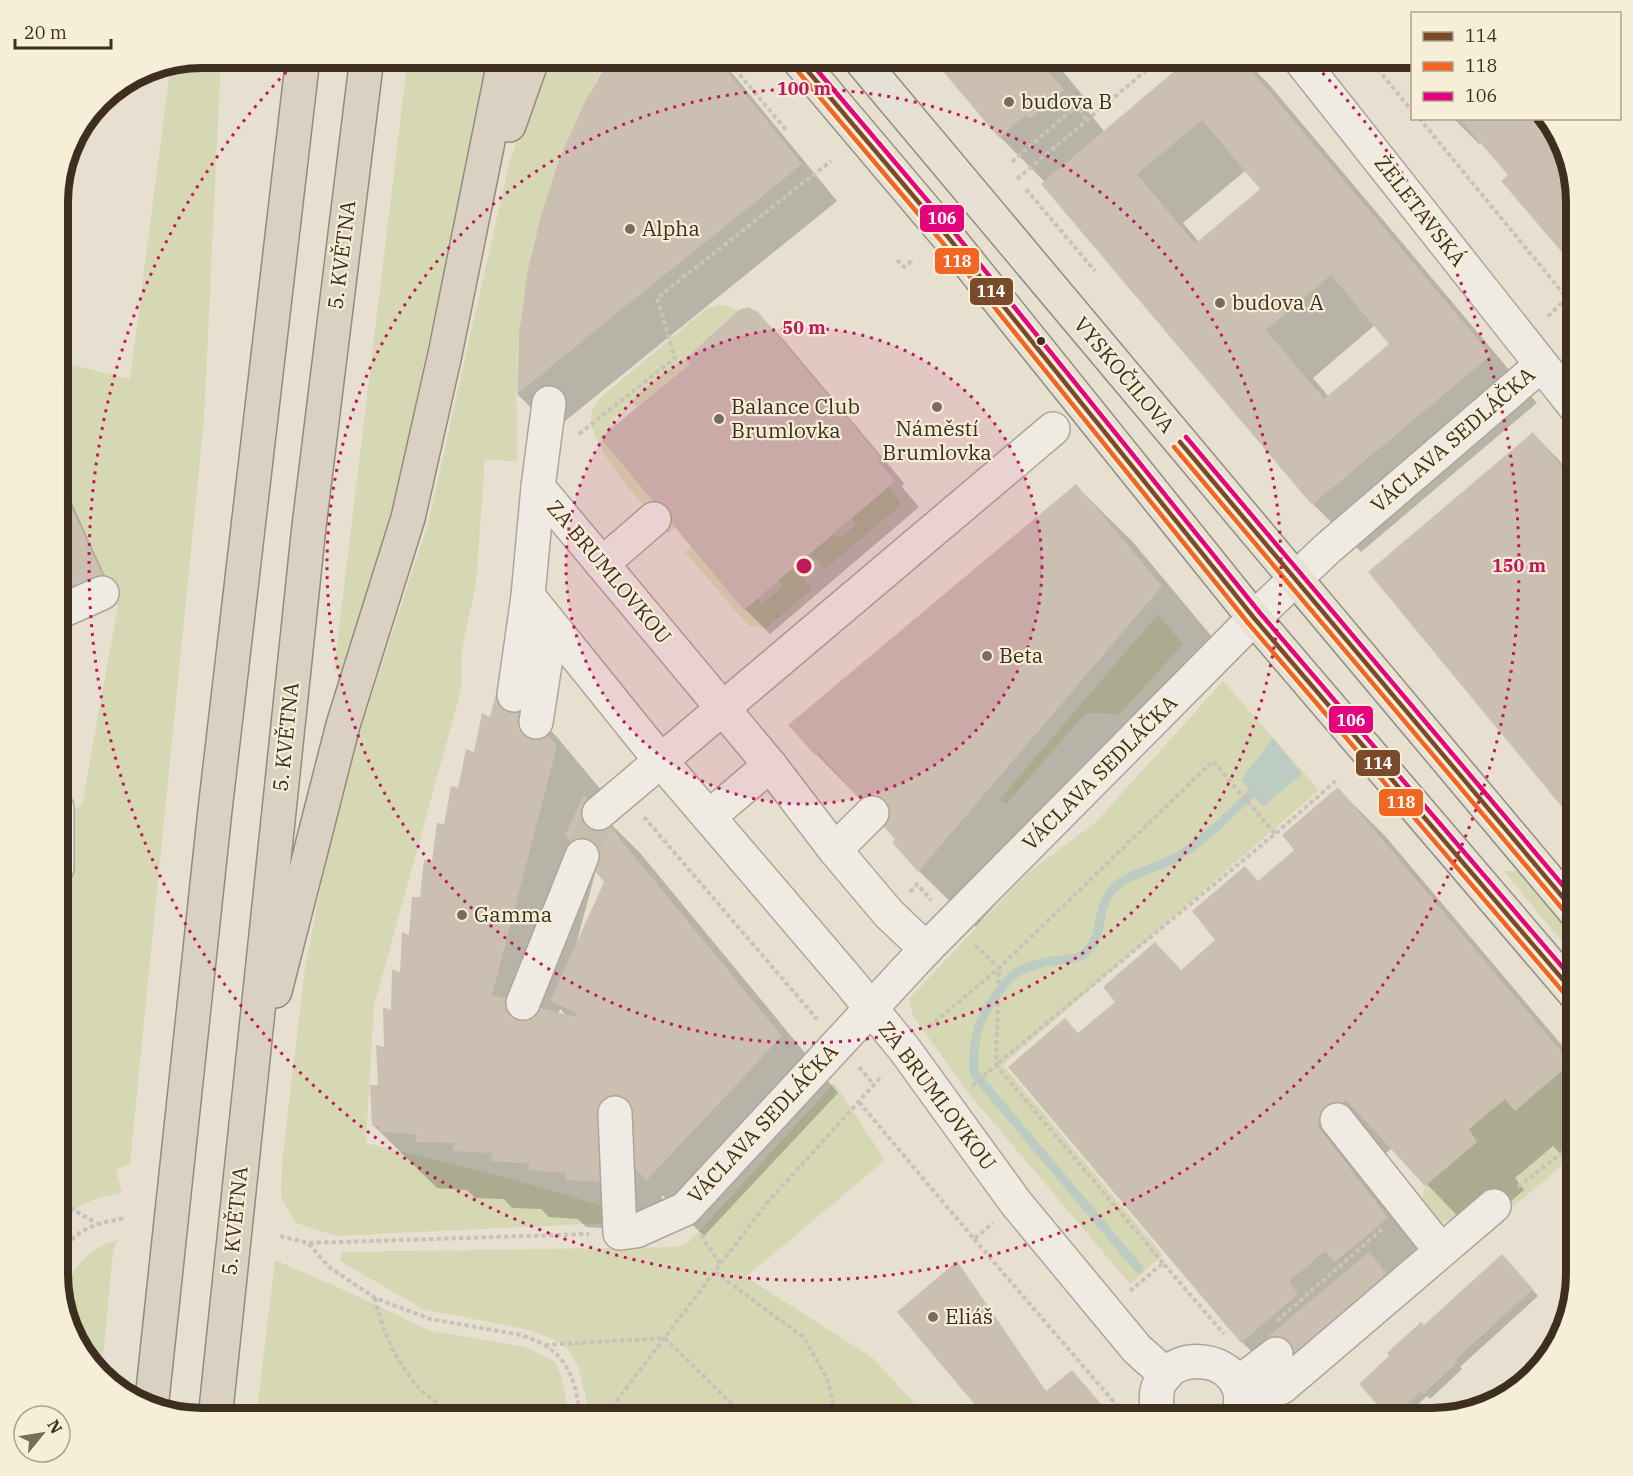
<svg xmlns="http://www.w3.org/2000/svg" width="1633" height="1476" font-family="'IBM Plex Serif',serif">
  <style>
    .green { fill: #d6d7b3; fill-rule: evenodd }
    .water { fill: #bcccc2 }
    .shadow { fill: #0003; fill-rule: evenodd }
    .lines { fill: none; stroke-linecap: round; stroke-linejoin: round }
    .stream { stroke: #bcccc2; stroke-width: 9 }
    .building { fill: #cbbfb2; fill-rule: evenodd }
    .minor-tunnel { stroke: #c5bcae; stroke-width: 33; stroke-dasharray: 33 16; stroke-linecap: butt }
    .minor-casing { stroke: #ada599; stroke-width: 36 }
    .major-casing { stroke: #928b80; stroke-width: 36 }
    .highway-casing { stroke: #928b80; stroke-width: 36 }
    .path { stroke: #c8c2b9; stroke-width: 4; stroke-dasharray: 4.5 3; stroke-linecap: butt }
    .minor { stroke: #efebe3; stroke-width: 33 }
    .major { stroke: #e6e1d4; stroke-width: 33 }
    .highway { stroke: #dad1c2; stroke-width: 33 }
    .bus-1-casing { stroke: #f7eed8; stroke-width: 9 }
    .bus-2-casing { stroke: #f7eed8; stroke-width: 9 }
    .bus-3-casing { stroke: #f7eed8; stroke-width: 9 }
    .bus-1 { stroke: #7a4b2a; stroke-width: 4.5 }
    .bus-2 { stroke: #f26522; stroke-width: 4.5 }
    .bus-3 { stroke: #e5007d; stroke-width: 4.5 }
    .ring { fill: none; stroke: #c2185b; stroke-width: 3; stroke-dasharray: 3 6 }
    .poi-dot { fill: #786c5e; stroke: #f7eed8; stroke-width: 2 }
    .bus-dot { fill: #3d2e20; stroke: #f7eed8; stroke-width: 2 }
    .labels { text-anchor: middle; stroke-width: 4.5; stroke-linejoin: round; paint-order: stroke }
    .poi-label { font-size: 21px; fill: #3d2e20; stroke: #f7eed8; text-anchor: start }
    .street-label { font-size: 21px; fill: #3d2e20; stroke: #f7eed8 }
    .rim { fill: none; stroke: #3d2e20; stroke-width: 8 }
    .centre { fill: #c2185b; stroke: #f7eed8; stroke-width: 3 }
    .ring-label { font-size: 18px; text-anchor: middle; font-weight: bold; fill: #c2185b; stroke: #f7eed8; stroke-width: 4.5; stroke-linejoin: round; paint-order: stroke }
    .line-badge { stroke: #f7eed8; stroke-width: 2 }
    .badge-label { font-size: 16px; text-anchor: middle; font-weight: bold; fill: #fff }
  </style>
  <rect width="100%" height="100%" fill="#e7e0d1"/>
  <!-- green -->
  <g class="green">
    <path d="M202,57H221L204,419L130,1164L116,1169L122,1193C94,1197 73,1205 57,1230V942L65,872L63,814L82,805L118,606L67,496L57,500V361L130,379L171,63Z"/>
    <polygon points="408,57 489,57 399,481 377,565 341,671 334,670"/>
    <path d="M544,57H608C562,145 527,233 519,333C515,376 517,419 517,461L485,460L476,584L462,649L461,690L374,1006L366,1143L515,1180L603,1206L605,1223L336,1236L296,1223L281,1197L282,1162L305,968L334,821L358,738L428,523L509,164Z"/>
    <path d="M718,305L728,306L739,310L686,358L690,364L637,408L632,403L610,422L614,427L600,438L675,528L668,533C647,507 584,446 592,412C593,406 598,401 602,396L705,310Z"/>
    <polygon points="889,487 898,499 900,506 825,569 816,558 799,572 812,589 766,628 750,626 746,623 685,552 691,547 744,610 758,598 762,604 783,586 779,580 834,534 839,538 856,525 852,518"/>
    <polygon points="1158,614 1183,644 1120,714 1086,713 1006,804 1000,799"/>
    <path d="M1223,681L1319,790L1003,1065L1163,1255L1130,1284L970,1095L913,1016L909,999L1028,873L1096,822ZM1301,774L1263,807L1241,781V780Z"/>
    <polygon points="1504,871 1520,871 1576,939 1576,959"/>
    <polygon points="1571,1063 1576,1068 1576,1171 1567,1161 1492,1225 1468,1214 1440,1223 1420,1211 1425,1186 1477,1142 1469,1129 1505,1099 1516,1110"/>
    <polygon points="834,1083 885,1160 746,1277 873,1358 929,1419 591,1419 578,1366 570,1352 558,1341 530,1330 423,1309 340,1261 342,1252 677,1247 690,1241 703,1227"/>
    <polygon points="118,1240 113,1252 101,1378 72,1338 62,1302 73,1272 88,1254 105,1244"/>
    <polygon points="275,1260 353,1294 428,1330 525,1347 548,1358 556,1363 562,1380 570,1419 256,1419"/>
  </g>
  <!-- water -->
  <polygon class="water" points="1273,738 1302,774 1263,807 1241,780"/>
  <!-- shadow -->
  <g class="shadow">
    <polygon points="612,57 719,57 837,201 554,430 518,395 520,333"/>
    <path d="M933,57H1051L1089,103L1084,107L1105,132L1193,57H1241L1267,82L1537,403L1361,552L1313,504L1043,184L1045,182L1000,137ZM1246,170L1262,189L1199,242L1183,223ZM1375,325L1391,344L1329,397L1313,378Z"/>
    <polygon points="1453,118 1546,118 1565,146 1576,202 1576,265 1503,181 1510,176 1481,142 1479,144"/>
    <polygon points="757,313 783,339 904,483 902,487 919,507 770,634 745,609 602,439 692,364"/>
    <polygon points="1533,434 1558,459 1576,481 1576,821"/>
    <polygon points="1076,486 1133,542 1218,644 976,927 919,871 894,842 897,839 870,809 816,754 790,725"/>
    <polygon points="66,497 72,503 109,585 57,609"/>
    <path d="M500,680L556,736L613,804L608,821L641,854L838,1093L704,1236L662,1195L663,1239L624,1237L616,1229L586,1227L578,1219L549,1217L541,1209L512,1208L504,1199L475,1198L467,1190L437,1188L373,1125L385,1049L411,936L445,826L491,718ZM596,870L606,882L579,941H577ZM560,1009L567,1016L558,1014Z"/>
    <polygon points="1338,789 1386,837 1576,1062 1576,1147 1564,1157 1553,1146 1515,1178 1524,1190 1474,1233 1392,1148 1363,1173 1434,1266 1289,1389 1242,1342 1079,1034 1182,971 1218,941 1259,882 1296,850"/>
    <polygon points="1508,1262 1538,1296 1460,1367 1462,1369 1430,1399 1427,1396 1402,1419 1392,1419 1361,1384"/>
  </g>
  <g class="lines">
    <!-- stream -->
    <path class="stream" d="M1139,1269L974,1073C972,1039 979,1016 1001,989C1005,984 1010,976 1016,973C1025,967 1036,965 1046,962C1059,959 1075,961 1085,953C1106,934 1094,909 1114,888C1130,872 1156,869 1175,858C1204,842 1228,815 1252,793"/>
  </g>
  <!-- building -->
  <g class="building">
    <polygon points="610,57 715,57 802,164 517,394 519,333 527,273 541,215 560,157 585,102"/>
    <polygon points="931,57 1041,57 1038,59 1064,90 1029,119 1026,115 999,138"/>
    <path d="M1191,57H1240L1491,355L1312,505L1041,184ZM1202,120L1260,189L1195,244L1137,174ZM1331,275L1389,344L1324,399L1266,330Z"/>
    <polygon points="1397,57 1412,57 1412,75"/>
    <polygon points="1459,118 1546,118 1565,146 1576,202 1576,249 1566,257 1501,181 1508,175"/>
    <polygon points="748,307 758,312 880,457 878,461 895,481 744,610 600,438 690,364 685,359 739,310"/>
    <polygon points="1533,432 1576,484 1576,824 1368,572"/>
    <polygon points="1076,484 1162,586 918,872 892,842 895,839 818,752 815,755 788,725"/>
    <polygon points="66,496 104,578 57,600 57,500"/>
    <polygon points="500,677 557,746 492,995 576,1017 576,1013 550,1001 604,882 565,835 584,795 782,1036 647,1180 624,1159 607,1182 565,1180 566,1173 528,1170 529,1163 491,1161 492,1153 452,1151 455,1143 416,1142 417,1134 379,1132 380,1126 372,1126 370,1085 378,1085 376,1045 384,1047 383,1007 391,1010 392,969 400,972 402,932 409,935 412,897 420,897 424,860 432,861 437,823 444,824 451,786 458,788 466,749 474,752 482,713 490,717"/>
    <polygon points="1338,787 1571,1063 1515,1111 1505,1099 1469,1129 1477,1142 1425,1186 1346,1100 1317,1125 1388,1218 1335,1262 1325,1251 1289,1281 1298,1294 1241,1343 1008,1067 1065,1018 1078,1033 1115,1002 1103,987 1155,942 1181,970 1215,940 1192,911 1245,866 1258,881 1294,850 1282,835"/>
    <polygon points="1369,1252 1392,1280 1287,1368 1264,1340"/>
    <polygon points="1502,1254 1533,1289 1455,1360 1458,1362 1423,1394 1420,1392 1390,1419 1359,1384 1389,1356 1387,1353 1421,1322 1424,1325"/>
    <polygon points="957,1261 1046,1391 1072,1370 1114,1419 987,1419 897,1312"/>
  </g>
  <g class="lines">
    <!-- minor-tunnel -->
    <polyline class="minor-tunnel" points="582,856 599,813"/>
    <defs>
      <g id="minor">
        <polyline points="1298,57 1576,408"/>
        <polyline points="538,487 549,403"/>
        <polyline points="602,564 654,519"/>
        <polyline points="57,613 102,593"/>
        <polyline points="514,695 528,596"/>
        <polyline points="536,722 551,626"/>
        <polyline points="599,813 1053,429"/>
        <polyline points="709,817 770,765"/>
        <polyline points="835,850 872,813"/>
        <polyline points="57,868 57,808"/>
        <polyline points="926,949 889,914 835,850 770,765 538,487 528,596 661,761 848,980 905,1050 1016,1203 1137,1349 1166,1375"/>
        <polyline points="523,1003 582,856"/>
        <polyline points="615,1113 620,1233 636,1231 685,1209 926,949 1254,618 1328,548 1541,365"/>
        <polyline points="1337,1120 1441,1251"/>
        <polyline points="1237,1384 1276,1354"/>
        <polyline points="1240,1408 1282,1387 1494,1206"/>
        <path d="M1160,1419C1134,1339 1264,1346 1237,1419"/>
      </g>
      <g id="major">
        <polyline points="796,57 948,237 1254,618 1576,995"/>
        <polyline points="858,57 1576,913"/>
      </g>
      <g id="highway">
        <polyline points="509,125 533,57"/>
        <polyline points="275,991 343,725 408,518 445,354 505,57"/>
        <polyline points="151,1409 215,810 303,57"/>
        <polyline points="215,1419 309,526 367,57"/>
      </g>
    </defs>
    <!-- minor casing -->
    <use href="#minor" class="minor-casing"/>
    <!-- major casing -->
    <use href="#major" class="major-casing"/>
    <!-- highway casing -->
    <use href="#highway" class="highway-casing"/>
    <!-- path -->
    <g class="path">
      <polyline points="725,57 787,131"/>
      <polyline points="1368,57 1412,111"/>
      <polyline points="1419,118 1567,298 1547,317"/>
      <polyline points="1012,162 1076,106 1086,119"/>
      <polyline points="1017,179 1162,57"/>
      <polyline points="1026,189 1095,271"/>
      <polyline points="897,260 904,267 914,259"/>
      <polyline points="579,434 675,358 657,298 831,161"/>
      <polyline points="644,817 817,1019"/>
      <polyline points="910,892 917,884 931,900"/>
      <polyline points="929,1027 999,968 1213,761 1275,834"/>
      <polyline points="859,1067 874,1085"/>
      <polyline points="972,1086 996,1065 999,968 974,944"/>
      <polyline points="859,1102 974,1239 993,1223"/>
      <polyline points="1518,1187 1576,1142"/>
      <polyline points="57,1200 96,1223"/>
      <polyline points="701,1235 720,1264"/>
      <path d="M280,1236L308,1243L329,1267L375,1298L430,1319L521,1335C568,1350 574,1375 581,1419"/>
      <polyline points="974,1239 1126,1416"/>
      <polyline points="309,1243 589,1234"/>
      <polyline points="1163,1263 996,1065 1275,834 1338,779"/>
      <path d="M57,1266C69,1230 92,1224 125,1218"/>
      <polyline points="715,1272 803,1337 827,1378 837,1419"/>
      <polyline points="1130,1291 1163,1263 1224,1334"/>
      <path d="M375,1298C382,1331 397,1364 420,1389C431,1400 445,1407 455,1419"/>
      <polyline points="1277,1321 1382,1229"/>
      <polyline points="545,1345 665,1338 747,1419"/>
      <polyline points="603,1419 766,1204 882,1076"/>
    </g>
    <!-- minor -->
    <use href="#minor" class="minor"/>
    <!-- major -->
    <use href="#major" class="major"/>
    <!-- highway -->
    <use href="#highway" class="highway"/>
    <defs>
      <g id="bus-1">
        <polyline points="796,57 948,237 1254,618 1576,995"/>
        <polyline points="1180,442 1576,913"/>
      </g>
      <g id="bus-2">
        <polyline points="790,62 942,242 1248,623 1570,1000"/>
        <polyline points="1174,447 1570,918"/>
      </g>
      <g id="bus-3">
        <polyline points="806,57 954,232 1260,613 1576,983"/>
        <polyline points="1186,437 1576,901"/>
      </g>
    </defs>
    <!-- bus-1 casing -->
    <use href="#bus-1" class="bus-1-casing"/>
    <!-- bus-2 casing -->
    <use href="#bus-2" class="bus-2-casing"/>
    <!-- bus-3 casing -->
    <use href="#bus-3" class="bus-3-casing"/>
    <!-- bus-1 -->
    <use href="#bus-1" class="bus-1"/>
    <!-- bus-2 -->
    <use href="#bus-2" class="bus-2"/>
    <!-- bus-3 -->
    <use href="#bus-3" class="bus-3"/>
  </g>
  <!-- distance rings -->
  <circle cx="804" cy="566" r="238" fill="#c2185b" fill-opacity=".12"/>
  <g class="ring">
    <circle cx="804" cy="566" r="238"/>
    <circle cx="804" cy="566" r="477"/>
    <path d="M1310 60A715 715 0 1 1 298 60"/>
  </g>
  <!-- markers -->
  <g class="poi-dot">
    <circle cx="1009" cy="102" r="6"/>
    <circle cx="630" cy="229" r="6"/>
    <circle cx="1220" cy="303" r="6"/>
    <circle cx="937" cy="407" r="6"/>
    <circle cx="719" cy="419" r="6"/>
    <circle cx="987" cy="656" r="6"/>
    <circle cx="462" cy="915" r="6"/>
    <circle cx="933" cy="1317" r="6"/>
  </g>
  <circle class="bus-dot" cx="1041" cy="341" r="5"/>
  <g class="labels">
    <!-- poi labels -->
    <g class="poi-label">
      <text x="1021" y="109">budova B</text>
      <text x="642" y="236">Alpha</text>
      <text x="1232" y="310">budova A</text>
      <text x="731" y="414">Balance Club<tspan x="731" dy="24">Brumlovka</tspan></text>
      <text x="937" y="436" text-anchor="middle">Náměstí<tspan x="937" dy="24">Brumlovka</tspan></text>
      <text x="999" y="663">Beta</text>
      <text x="474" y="922">Gamma</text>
      <text x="945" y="1324">Eliáš</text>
    </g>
    <!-- street labels -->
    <g class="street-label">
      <text transform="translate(1420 211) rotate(52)" y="7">ŽELETAVSKÁ</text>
      <text transform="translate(342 255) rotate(-83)" y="7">5. KVĚTNA</text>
      <text transform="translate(1124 375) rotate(50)" y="7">VYSKOČILOVA</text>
      <text transform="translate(1453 440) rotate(-41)" y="7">VÁCLAVA SEDLÁČKA</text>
      <text transform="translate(609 572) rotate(50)" y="7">ZA BRUMLOVKOU</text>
      <text transform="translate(286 737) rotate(-84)" y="7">5. KVĚTNA</text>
      <text transform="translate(1100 773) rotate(-45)" y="7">VÁCLAVA SEDLÁČKA</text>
      <text transform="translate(937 1096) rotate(53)" y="7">ZA BRUMLOVKOU</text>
      <text transform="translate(763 1124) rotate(-47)" y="7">VÁCLAVA SEDLÁČKA</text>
      <text transform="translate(235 1221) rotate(-84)" y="7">5. KVĚTNA</text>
    </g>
  </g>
  <!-- crop -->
  <path d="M0 0H1633V1476H0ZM202 68H1432A134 134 0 0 1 1566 202V1274A134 134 0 0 1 1432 1408H202A134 134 0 0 1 68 1274V202A134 134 0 0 1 202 68Z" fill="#f7eed8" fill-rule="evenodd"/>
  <path class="rim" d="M202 68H1432A134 134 0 0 1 1566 202V1274A134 134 0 0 1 1432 1408H202A134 134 0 0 1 68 1274V202A134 134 0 0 1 202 68Z"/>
  <circle cx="804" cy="566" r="9" class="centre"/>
  <g class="ring-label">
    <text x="804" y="95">100 m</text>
    <text x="804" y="334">50 m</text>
    <text x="1519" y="572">150 m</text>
  </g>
  <g class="line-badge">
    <rect x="919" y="204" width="46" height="29" rx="6" fill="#e5007d"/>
    <rect x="934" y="247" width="46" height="28" rx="6" fill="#f26522"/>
    <rect x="969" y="277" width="45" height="29" rx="6" fill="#7a4b2a"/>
    <rect x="1328" y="705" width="46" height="29" rx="6" fill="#e5007d"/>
    <rect x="1355" y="749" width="46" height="28" rx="6" fill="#7a4b2a"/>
    <rect x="1378" y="788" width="46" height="29" rx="6" fill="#f26522"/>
  </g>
  <g class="badge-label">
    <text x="942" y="224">106</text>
    <text x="957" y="267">118</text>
    <text x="991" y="297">114</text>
    <text x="1351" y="726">106</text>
    <text x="1378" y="769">114</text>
    <text x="1401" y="808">118</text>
  </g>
  <!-- legend -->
  <rect x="1411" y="12" width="210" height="108" fill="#f7eed8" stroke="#ada18e" stroke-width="1.5"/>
  <rect x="1423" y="32" width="30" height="9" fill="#7a4b2a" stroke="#ada18e" stroke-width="1.5"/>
  <text x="1465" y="42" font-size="18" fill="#3d2e20">114</text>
  <rect x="1423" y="62" width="30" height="9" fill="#f26522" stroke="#ada18e" stroke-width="1.5"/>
  <text x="1465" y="72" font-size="18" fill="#3d2e20">118</text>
  <rect x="1423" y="92" width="30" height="9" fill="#e5007d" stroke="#ada18e" stroke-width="1.5"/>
  <text x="1465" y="102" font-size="18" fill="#3d2e20">106</text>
  <!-- north arrow -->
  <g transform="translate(42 1434) rotate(60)"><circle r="28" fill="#f7eed8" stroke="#ada18e" stroke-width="1.5"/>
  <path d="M0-4.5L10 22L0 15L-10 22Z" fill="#786c5e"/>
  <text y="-9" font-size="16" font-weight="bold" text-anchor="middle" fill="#3d2e20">N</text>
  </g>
  <!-- scale -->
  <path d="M15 39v9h96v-9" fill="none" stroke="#3d2e20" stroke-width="3"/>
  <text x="24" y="39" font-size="18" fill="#3d2e20" stroke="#f7eed8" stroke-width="4.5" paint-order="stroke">20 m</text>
</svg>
